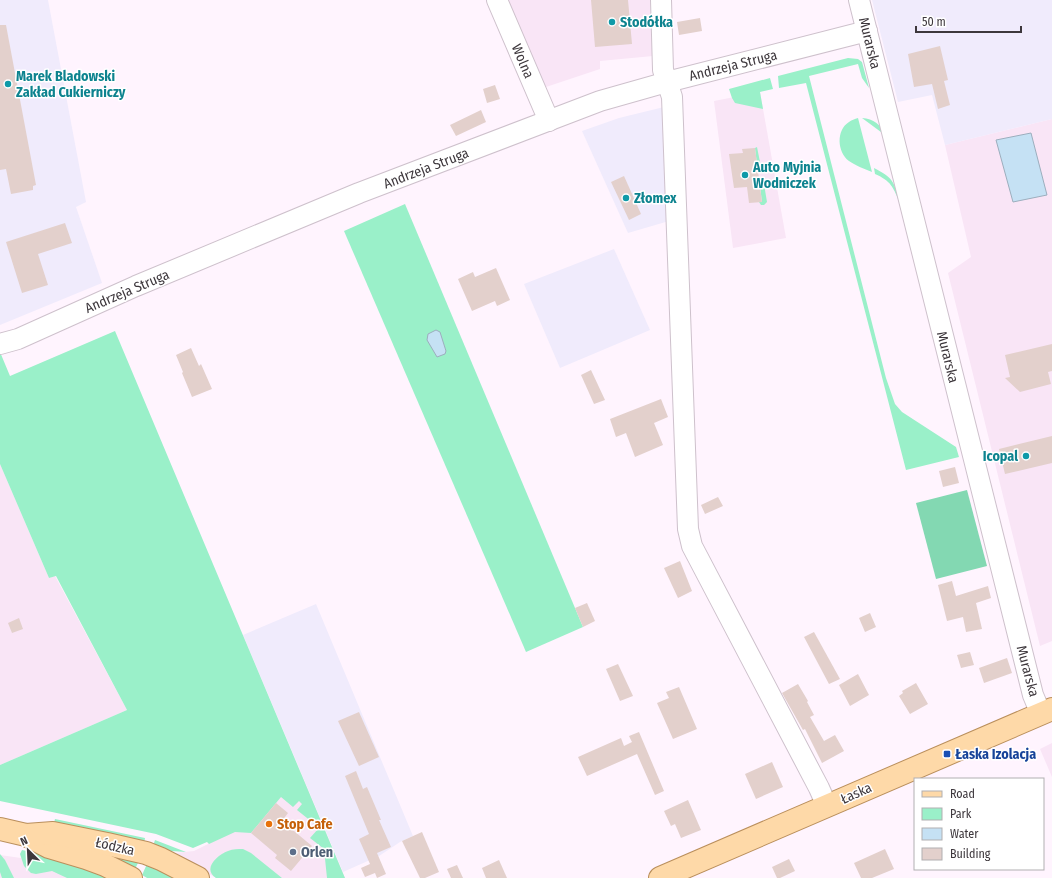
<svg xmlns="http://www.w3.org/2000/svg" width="1052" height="878" font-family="'Fira Sans Condensed',sans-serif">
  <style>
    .built { fill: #f9e5f6 }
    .industrial { fill: #f0ebfc }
    .green { fill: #9af0c9 }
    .forest { fill: #83d8b2 }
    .water { fill: #c5e1f4; stroke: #9caebd }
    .building { fill: #e3d0cc }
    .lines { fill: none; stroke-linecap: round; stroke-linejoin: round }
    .minor-casing { stroke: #cec1cc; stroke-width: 22 }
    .major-casing { stroke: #ba8f5c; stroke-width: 24 }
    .minor { stroke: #fff; stroke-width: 20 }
    .major { stroke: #fed9a8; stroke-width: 22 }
    .culture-dot { fill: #0f9aa8; stroke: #fff; stroke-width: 1.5 }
    .transit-dot { fill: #1a4fb4; stroke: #fff; stroke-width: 1.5 }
    .food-dot { fill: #e8710a; stroke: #fff; stroke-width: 1.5 }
    .service-dot { fill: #5c6f8a; stroke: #fff; stroke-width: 1.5 }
    .labels { text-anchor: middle; stroke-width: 3; stroke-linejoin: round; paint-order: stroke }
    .culture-label { font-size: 14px; font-weight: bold; fill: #0d838f; stroke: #fff; text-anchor: start }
    .street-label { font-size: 14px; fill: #3d373c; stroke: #fff }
    .transit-label { font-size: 14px; font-weight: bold; fill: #164399; stroke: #fff; text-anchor: start }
    .food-label { font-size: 14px; font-weight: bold; fill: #c56008; stroke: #fff; text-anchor: start }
    .service-label { font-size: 14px; font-weight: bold; fill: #4e5e75; stroke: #fff; text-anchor: start }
  </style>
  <rect width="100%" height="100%" fill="#fff4fe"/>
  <!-- built -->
  <g class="built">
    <polygon points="502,0 650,0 653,56 600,61 600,69 540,89"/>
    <polygon points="760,92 786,238 733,248 714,101"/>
    <polygon points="1052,119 1052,641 1040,646 948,273 971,257 945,145"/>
    <polygon points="0,464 49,578 55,576 127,710 0,765"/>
    <polygon points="1052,743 1052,777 1040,749"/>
    <polygon points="301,773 345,878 216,878 175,853 194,851 228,834"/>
    <polygon points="0,855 42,861 79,878 0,878"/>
  </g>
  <!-- industrial -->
  <g class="industrial">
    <polygon points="0,0 48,0 86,202 76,207 102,283 0,325"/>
    <polygon points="872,0 1052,0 1052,119 945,145 932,95 898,102"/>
    <polygon points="664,107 669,221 628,233 582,131 619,118"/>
    <polygon points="614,249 650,330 560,368 524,284"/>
    <polygon points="316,604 413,836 400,842 379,856 343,872 243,635"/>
  </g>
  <!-- green -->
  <g class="green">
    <polygon points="848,58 858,59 862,62 869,88 862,78 858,64 809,76 886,378 895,404 902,412 956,447 959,457 906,470 806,83 779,88 778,76"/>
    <polygon points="770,78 773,89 760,92 763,109 735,103 732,98 729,89"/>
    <path d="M858,118L872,172C864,169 855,165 849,161C837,152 836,130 849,122C851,120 855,119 858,118Z"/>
    <path d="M862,118C874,119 880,124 885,135Z"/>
    <polygon points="757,147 762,172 758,172 755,148"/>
    <path d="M874,168C893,178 894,181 899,201C893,187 891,181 875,174Z"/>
    <polygon points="759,178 763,178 767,202 764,205 761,205 759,202 762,202"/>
    <polygon points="405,204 583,627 526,652 344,231"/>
    <polygon points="115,331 345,878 327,878 324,849 310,838 318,829 317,826 297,810 302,804 299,801 293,807 281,797 251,833 235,832 209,844 207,842 193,848 156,834 0,801 0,765 127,710 56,576 49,578 0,464 0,352 10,376"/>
    <polygon points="55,819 145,838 144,844 54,823"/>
    <polygon points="155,840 186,852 171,851 153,846"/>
    <path d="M243,849L251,853L282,878H216C202,869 217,855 228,851C233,849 238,849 243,849Z"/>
    <polygon points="22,850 54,857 111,878 67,878 52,871 36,874 31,873 24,866 20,854"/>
    <polygon points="97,851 139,861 134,871"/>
    <polygon points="0,854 5,860 14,878 2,878 0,872"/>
    <polygon points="147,864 174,878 147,878 142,875"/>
  </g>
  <!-- forest -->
  <polygon class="forest" points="967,490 987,566 936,579 916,503"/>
  <!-- water -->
  <g class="water">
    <polygon points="1031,133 1047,195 1013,202 996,140"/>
    <polygon points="436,330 440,332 446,351 445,354 437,357 427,340 428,334"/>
  </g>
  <!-- building -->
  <g class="building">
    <polygon points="591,0 628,0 632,44 595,47"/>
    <polygon points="700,18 702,31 679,35 677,22"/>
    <polygon points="0,25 6,25 36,185 33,186 33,190 11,194 6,169 0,170"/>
    <polygon points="940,46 948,80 944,81 950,105 938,109 932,84 914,87 908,54"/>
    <polygon points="495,85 500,99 487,103 483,89"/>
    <polygon points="481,110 486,122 456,136 450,125"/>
    <polygon points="755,148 762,202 749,203 747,187 734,188 729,154 743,153 742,149"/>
    <polygon points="624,176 641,214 629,220 611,182"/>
    <polygon points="65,223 72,243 38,254 48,285 22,293 6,242"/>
    <polygon points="496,268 510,300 497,306 495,301 472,311 458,279 473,272 475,277"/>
    <polygon points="1052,344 1052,371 1048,372 1051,384 1020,392 1005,378 1010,377 1005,355"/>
    <polygon points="191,348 199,366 201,364 212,389 192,397 182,373 183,372 176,355"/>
    <polygon points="591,370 605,400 594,404 581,375"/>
    <polygon points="661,399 668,417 654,423 663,445 635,457 626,433 616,437 610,419"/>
    <polygon points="1052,436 1052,463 1005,474 999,449"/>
    <polygon points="955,467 959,483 943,487 939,471"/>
    <polygon points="718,497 723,506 705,514 701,505"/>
    <polygon points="680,561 692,591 678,598 664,568"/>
    <polygon points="952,581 956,596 988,586 991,598 976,603 982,629 966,632 963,617 947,621 938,585"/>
    <polygon points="587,603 595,621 583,627 575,608"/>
    <polygon points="870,613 876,627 865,632 859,618"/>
    <polygon points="19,618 23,629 12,633 8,623"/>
    <polygon points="814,632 840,679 829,684 804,637"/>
    <polygon points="970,652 974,665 961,668 957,655"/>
    <polygon points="1007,658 1012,673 984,683 979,668"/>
    <polygon points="618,664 633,696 620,701 606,669"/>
    <polygon points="858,674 869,695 850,706 839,685"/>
    <polygon points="916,683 928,704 910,714 899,696 903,693 902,691"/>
    <polygon points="798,684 808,701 807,702 814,715 810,717 824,741 835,735 844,751 822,763 805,729 803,730 782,693"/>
    <polygon points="679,687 697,729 673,739 657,703 669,698 666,692"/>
    <polygon points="359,712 379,757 359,766 338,721"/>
    <polygon points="639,732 664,791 655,795 637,754 587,776 578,757 621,738 624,746 632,742 629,736"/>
    <polygon points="772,762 783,787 756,799 745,774"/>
    <polygon points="356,771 363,789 367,787 381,820 379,820 391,847 377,853 386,874 377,878 375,873 365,877 361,868 370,864 359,839 369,834 345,776"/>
    <polygon points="688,800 701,830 681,838 675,824 671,826 664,811"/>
    <polygon points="276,803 288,813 282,821 312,846 291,871 275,858 277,855 251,833"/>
    <polygon points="422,832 439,872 425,878 420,878 402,841"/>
    <polygon points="885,849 894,869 872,878 861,878 854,863"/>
    <polygon points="789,859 795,871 780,878 777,878 772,867"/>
    <polygon points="499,860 507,878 486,878 482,868"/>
    <polygon points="457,865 463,878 451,878 447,869"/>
  </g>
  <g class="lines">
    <defs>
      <g id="minor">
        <polyline points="497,0 549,121"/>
        <polyline points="661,0 663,70 672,97 688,529 692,546 819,788 827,806"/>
        <polyline points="859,0 1033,695 1041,714"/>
        <polyline points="0,344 18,339 136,286 359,193 600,101 667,82 867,31"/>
      </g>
      <g id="major">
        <polyline points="0,829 26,835 49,847 86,858 105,865 131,878"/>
        <polyline points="26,835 53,833 107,844 146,853 161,859 198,878"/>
        <polyline points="660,878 1052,709"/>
      </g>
    </defs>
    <!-- minor casing -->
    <use href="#minor" class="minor-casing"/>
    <!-- major casing -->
    <use href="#major" class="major-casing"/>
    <!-- minor -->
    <use href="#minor" class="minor"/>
    <!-- major -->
    <use href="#major" class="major"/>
  </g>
  <!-- markers -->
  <g class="culture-dot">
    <circle cx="612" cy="22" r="4"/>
    <circle cx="8" cy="84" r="4"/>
    <circle cx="745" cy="175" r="4"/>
    <circle cx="626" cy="198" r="4"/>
    <circle cx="1026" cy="456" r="4"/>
  </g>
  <rect class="transit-dot" x="943" y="750" width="8" height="8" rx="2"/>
  <circle class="food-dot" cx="269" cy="824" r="4"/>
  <circle class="service-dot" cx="293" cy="852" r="4"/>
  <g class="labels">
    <!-- culture labels -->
    <g class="culture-label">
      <text x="620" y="27">Stodółka</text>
      <text x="16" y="81">Marek Bladowski<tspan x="16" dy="16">Zakład Cukierniczy</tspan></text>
      <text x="753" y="172">Auto Myjnia<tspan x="753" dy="16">Wodniczek</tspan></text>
      <text x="634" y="203">Złomex</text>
      <text x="1018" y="461" text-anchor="end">Icopal</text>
    </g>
    <!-- street labels -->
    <g class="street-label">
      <text transform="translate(870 43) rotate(76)" y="5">Murarska</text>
      <text transform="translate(523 61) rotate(67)" y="5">Wolna</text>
      <text transform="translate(733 65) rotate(-14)" y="5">Andrzeja Struga</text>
      <text transform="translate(426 168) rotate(-21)" y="5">Andrzeja Struga</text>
      <text transform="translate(127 291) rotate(-23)" y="5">Andrzeja Struga</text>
      <text transform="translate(948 357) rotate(76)" y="5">Murarska</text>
      <text transform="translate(1028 671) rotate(75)" y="5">Murarska</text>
      <text transform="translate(856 793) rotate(-24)" y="5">Łaska</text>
      <text transform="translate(115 846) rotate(13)" y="5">Łódzka</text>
    </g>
    <!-- transit labels -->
    <g class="transit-label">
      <text x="955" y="759">Łaska Izolacja</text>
    </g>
    <!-- food labels -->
    <g class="food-label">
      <text x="277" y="829">Stop Cafe</text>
    </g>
    <!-- service labels -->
    <g class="service-label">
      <text x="301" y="857">Orlen</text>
    </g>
  </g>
  <!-- legend -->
  <rect x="914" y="778" width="130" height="92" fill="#ffffff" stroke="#b1afb1"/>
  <rect x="922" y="791" width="20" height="6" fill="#fed9a8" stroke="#b1afb1"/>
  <text x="950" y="798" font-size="12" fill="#3d373c">Road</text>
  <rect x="922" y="808" width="20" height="12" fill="#9af0c9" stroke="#b1afb1"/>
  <text x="950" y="818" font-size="12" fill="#3d373c">Park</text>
  <rect x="922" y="828" width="20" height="12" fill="#c5e1f4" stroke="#b1afb1"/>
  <text x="950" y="838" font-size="12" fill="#3d373c">Water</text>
  <rect x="922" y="848" width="20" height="12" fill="#e3d0cc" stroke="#b1afb1"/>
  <text x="950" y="858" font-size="12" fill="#3d373c">Building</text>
  <!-- north arrow -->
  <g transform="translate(28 850) rotate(336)" stroke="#ffffff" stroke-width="3" paint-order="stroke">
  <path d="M0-3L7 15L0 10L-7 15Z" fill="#3d373c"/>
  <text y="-6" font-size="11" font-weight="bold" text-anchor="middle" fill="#3d373c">N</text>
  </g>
  <!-- scale -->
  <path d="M916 26v6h105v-6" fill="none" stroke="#3d373c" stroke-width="2"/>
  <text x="922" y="26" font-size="12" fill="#3d373c" stroke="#ffffff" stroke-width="3" paint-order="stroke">50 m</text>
</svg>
